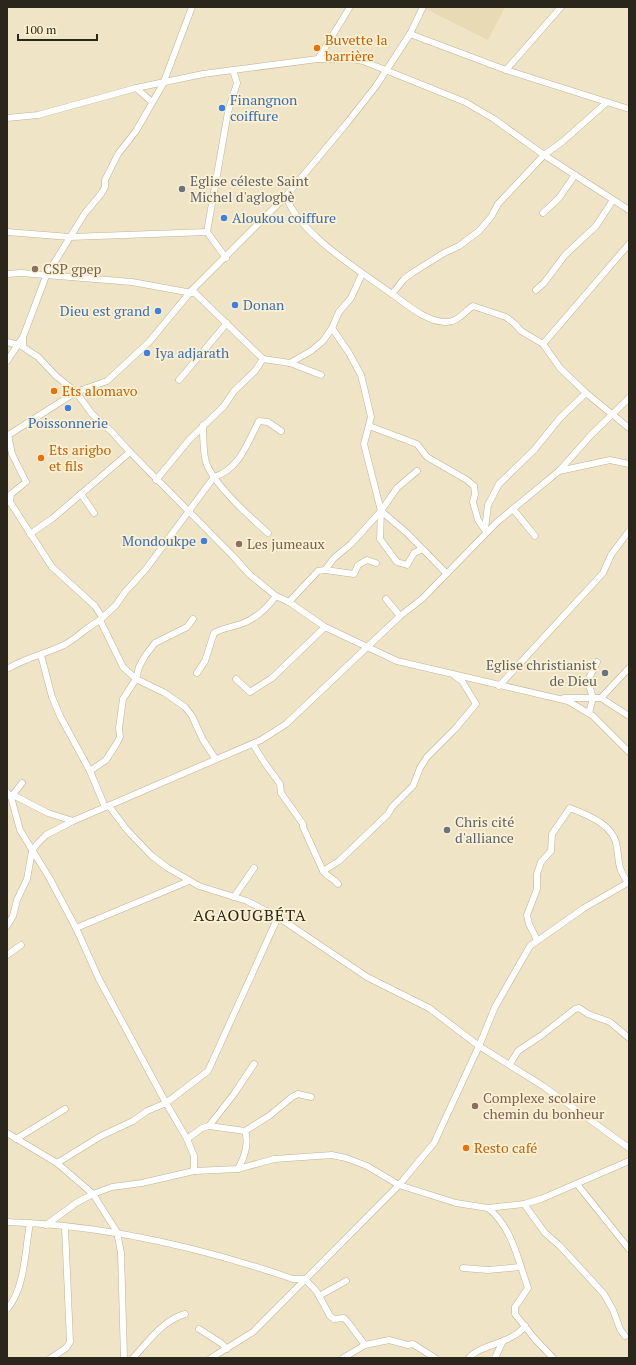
<svg xmlns="http://www.w3.org/2000/svg" width="636" height="1365" font-family="'PT Serif',serif">
  <style>
    .built { fill: #e8dab4 }
    .lines { fill: none; stroke-linecap: round; stroke-linejoin: round }
    .minor-casing { stroke: #bdb395; stroke-width: 7 }
    .minor { stroke: #fff; stroke-width: 6 }
    .food-dot { fill: #e8710a; stroke: #fcf1d2; stroke-width: 1.5 }
    .shop-dot { fill: #3f7fe0; stroke: #fcf1d2; stroke-width: 1.5 }
    .worship-dot { fill: #6b7280; stroke: #fcf1d2; stroke-width: 1.5 }
    .education-dot { fill: #8d6e63; stroke: #fcf1d2; stroke-width: 1.5 }
    .labels { text-anchor: middle; stroke-width: 3.5; stroke-linejoin: round; paint-order: stroke }
    .food-label { font-size: 14px; fill: #c56008; stroke: #fcf1d2; text-anchor: start }
    .shop-label { font-size: 14px; fill: #366cbe; stroke: #fcf1d2; text-anchor: start }
    .worship-label { font-size: 14px; fill: #5b616d; stroke: #fcf1d2; text-anchor: start }
    .education-label { font-size: 14px; fill: #785e54; stroke: #fcf1d2; text-anchor: start }
    .quarter-label { font-size: 16px; letter-spacing: 1px; fill: #2a261b; stroke: #fcf1d2 }
  </style>
  <rect width="100%" height="100%" fill="#efe4c5"/>
  <!-- built -->
  <polygon class="built" points="427,7 505,7 488,40 426,9"/>
  <g class="lines">
    <defs>
      <g id="minor">
        <polyline points="410,34 506,70 629,109"/>
        <polyline points="318,59 350,7"/>
        <polyline points="506,70 561,7"/>
        <polyline points="136,88 152,102"/>
        <polyline points="7,118 38,115 136,88 203,74 318,59 353,59 363,61 465,102 494,119 544,155 629,210"/>
        <path d="M286,196C298,233 360,271 392,294C408,305 425,321 445,322C457,323 464,312 473,306L506,317L515,324L521,331L543,344L560,368L586,393"/>
        <polyline points="543,213 559,198 575,175"/>
        <polyline points="7,232 70,237 207,232"/>
        <polyline points="226,258 207,232 228,112 237,83 233,70"/>
        <polyline points="7,274 21,273 132,282 192,293"/>
        <polyline points="192,290 263,359 290,363 321,375"/>
        <polyline points="536,290 544,283 565,255 596,226 613,200"/>
        <polyline points="392,294 404,279 412,273 444,253 459,246 479,231 491,217 498,204 544,155 562,142 606,103"/>
        <polyline points="23,337 23,347 38,357 56,376 76,392 92,414 111,431 130,452 232,555 250,575 276,596 289,602 325,627 397,661 568,701 593,716 629,752"/>
        <polyline points="7,342 22,346"/>
        <polyline points="543,344 629,244"/>
        <polyline points="7,361 23,337 46,276 85,213 101,194 105,187 105,180 118,154 136,131 163,84 192,7"/>
        <polyline points="290,363 311,351 323,341 332,328 339,312 351,298 362,274"/>
        <polyline points="179,380 227,323"/>
        <path d="M203,425C203,437 203,451 206,462C212,483 251,518 268,533"/>
        <polyline points="369,426 417,444 427,457 467,480 474,486 475,494 473,502 478,520 485,530"/>
        <polyline points="8,435 12,454 26,482 11,494 10,502 52,567 95,606 102,617"/>
        <polyline points="7,436 76,392 107,381 149,342 192,290 286,196 347,123 376,86 410,34 423,7"/>
        <polyline points="417,471 397,488 381,511 407,533 446,573"/>
        <polyline points="559,471 610,460 629,464"/>
        <polyline points="156,480 189,440 224,406 234,391 255,371 263,359"/>
        <polyline points="81,494 94,513"/>
        <polyline points="513,509 535,536"/>
        <polyline points="381,511 380,539 397,562 407,565 414,553 422,549"/>
        <polyline points="485,529 488,505 499,484 534,450 560,418 586,393 629,428"/>
        <polyline points="30,534 53,518 130,452"/>
        <polyline points="325,570 354,574 358,565 367,560 376,563"/>
        <polyline points="386,599 400,616"/>
        <polyline points="289,602 318,571 325,570 334,558 351,544 381,511 364,444 371,417 363,383 361,375 349,353 332,328"/>
        <path d="M100,620L116,605L125,592L146,569L214,477C240,469 247,443 259,421L268,422L281,431"/>
        <polyline points="41,655 52,697 60,716 90,771 105,807"/>
        <path d="M7,669C25,658 45,654 64,645C77,638 87,627 100,620L123,667L136,679L165,693L185,707L192,716L203,740L215,758"/>
        <path d="M197,673L205,661L214,633C222,628 232,627 241,624C256,619 267,608 276,596"/>
        <polyline points="236,679 250,692 272,678 325,627"/>
        <polyline points="499,686 603,573 611,555 629,531"/>
        <polyline points="564,698 601,698 629,668"/>
        <polyline points="601,698 629,716"/>
        <polyline points="589,713 593,698 589,685 589,678 597,662"/>
        <path d="M253,744L264,762L280,784L281,793L303,824V827L323,871C328,878 334,878 338,884"/>
        <polyline points="90,771 106,760 117,743 120,737 119,728 123,699 136,679 139,667 145,656 155,643 187,627 193,619"/>
        <polyline points="7,792 11,797 20,830 50,879 76,928 99,979 166,1103 187,1139 194,1156 194,1171"/>
        <polyline points="13,795 48,813 73,821"/>
        <polyline points="11,797 22,783"/>
        <polyline points="109,806 127,830 152,856 168,868 199,886 247,901 278,917 367,977 429,1008 479,1046 543,1086 629,1148"/>
        <polyline points="323,871 339,861 388,814 392,807 413,786 420,768 427,757 455,729 476,704 462,681 455,676"/>
        <polyline points="234,897 254,868"/>
        <polyline points="7,926 13,916 17,900 27,879 32,851 37,844 46,835 73,821 261,740 286,724 400,616 422,599 497,522 559,471 591,435 629,398"/>
        <polyline points="76,928 189,881"/>
        <path d="M537,940L529,924L527,915L537,889V874L541,862L551,851L552,834L570,808C588,815 615,825 617,848C620,867 617,865 628,883"/>
        <polyline points="7,955 21,945"/>
        <polyline points="510,1064 518,1051 542,1035 575,1009 579,1008 588,1014 610,1022 629,1038"/>
        <polyline points="209,1126 234,1094 254,1064"/>
        <polyline points="7,1133 57,1163 93,1194 117,1232 121,1253 124,1358"/>
        <polyline points="16,1139 65,1109"/>
        <polyline points="187,1139 202,1128 209,1126 245,1131 269,1116 292,1097 298,1094 311,1097"/>
        <polyline points="57,1163 101,1136 133,1121 147,1111 166,1103 208,1071 278,917"/>
        <path d="M238,1169C244,1158 249,1143 245,1131"/>
        <polyline points="577,1184 629,1249"/>
        <polyline points="524,1204 545,1233 560,1246 604,1294 613,1310 620,1329 625,1336"/>
        <path d="M488,1208C512,1227 518,1260 528,1288L515,1307V1314L535,1339L553,1358"/>
        <path d="M7,1222C106,1225 200,1247 293,1279H305L317,1292L330,1316L334,1319L344,1318L347,1321L365,1345"/>
        <polyline points="46,1225 76,1203 93,1194 112,1187 142,1183 194,1171 238,1169 274,1159 332,1155 346,1158 367,1166 399,1185 456,1203 488,1208 524,1204 541,1199 629,1161"/>
        <polyline points="463,1268 488,1270 520,1267"/>
        <polyline points="319,1296 346,1281"/>
        <path d="M7,1309C25,1289 25,1250 30,1223"/>
        <polyline points="199,1329 221,1343 227,1349"/>
        <polyline points="51,1358 66,1348 70,1342 65,1227"/>
        <path d="M133,1358C148,1342 163,1320 185,1314"/>
        <polyline points="211,1358 253,1332 399,1185 434,1143 479,1046 495,1007 530,946 584,908 629,882"/>
        <polyline points="343,1358 365,1345 389,1340 408,1345 413,1344 435,1358"/>
        <path d="M469,1358C480,1344 512,1344 525,1326"/>
        <polyline points="495,1358 503,1341"/>
      </g>
    </defs>
    <!-- minor casing -->
    <use href="#minor" class="minor-casing"/>
    <!-- minor -->
    <use href="#minor" class="minor"/>
  </g>
  <!-- markers -->
  <g class="food-dot">
    <circle cx="317" cy="48" r="4"/>
    <circle cx="54" cy="391" r="4"/>
    <circle cx="41" cy="458" r="4"/>
    <circle cx="466" cy="1148" r="4"/>
  </g>
  <g class="shop-dot">
    <circle cx="222" cy="108" r="4"/>
    <circle cx="224" cy="218" r="4"/>
    <circle cx="235" cy="305" r="4"/>
    <circle cx="158" cy="311" r="4"/>
    <circle cx="147" cy="353" r="4"/>
    <circle cx="68" cy="408" r="4"/>
    <circle cx="204" cy="541" r="4"/>
  </g>
  <g class="worship-dot">
    <circle cx="182" cy="189" r="4"/>
    <circle cx="605" cy="673" r="4"/>
    <circle cx="447" cy="830" r="4"/>
  </g>
  <g class="education-dot">
    <circle cx="35" cy="269" r="4"/>
    <circle cx="239" cy="544" r="4"/>
    <circle cx="475" cy="1106" r="4"/>
  </g>
  <g class="labels">
    <!-- food labels -->
    <g class="food-label">
      <text x="325" y="45">Buvette la<tspan x="325" dy="16">barrière</tspan></text>
      <text x="62" y="396">Ets alomavo</text>
      <text x="49" y="455">Ets arigbo<tspan x="49" dy="16">et fils</tspan></text>
      <text x="474" y="1153">Resto café</text>
    </g>
    <!-- shop labels -->
    <g class="shop-label">
      <text x="230" y="105">Finangnon<tspan x="230" dy="16">coiffure</tspan></text>
      <text x="232" y="223">Aloukou coiffure</text>
      <text x="243" y="310">Donan</text>
      <text x="150" y="316" text-anchor="end">Dieu est grand</text>
      <text x="155" y="358">Iya adjarath</text>
      <text x="68" y="428" text-anchor="middle">Poissonnerie</text>
      <text x="196" y="546" text-anchor="end">Mondoukpe</text>
    </g>
    <!-- worship labels -->
    <g class="worship-label">
      <text x="190" y="186">Eglise céleste Saint<tspan x="190" dy="16">Michel d'aglogbè</tspan></text>
      <text x="597" y="670" text-anchor="end">Eglise christianist<tspan x="597" dy="16">de Dieu</tspan></text>
      <text x="455" y="827">Chris cité<tspan x="455" dy="16">d'alliance</tspan></text>
    </g>
    <!-- education labels -->
    <g class="education-label">
      <text x="43" y="274">CSP gpep</text>
      <text x="247" y="549">Les jumeaux</text>
      <text x="483" y="1103">Complexe scolaire<tspan x="483" dy="16">chemin du bonheur</tspan></text>
    </g>
    <!-- quarter labels -->
    <g class="quarter-label">
      <text x="250" y="921">AGAOUGBÉTA</text>
    </g>
  </g>
  <!-- border -->
  <rect width="636" height="1365" fill="none" stroke="#2a261b" stroke-width="16"/>
  <!-- scale -->
  <path d="M18 34v6h79v-6" fill="none" stroke="#2a261b" stroke-width="2"/>
  <text x="24" y="34" font-size="12" fill="#2a261b" stroke="#fcf1d2" stroke-width="3" paint-order="stroke">100 m</text>
</svg>
